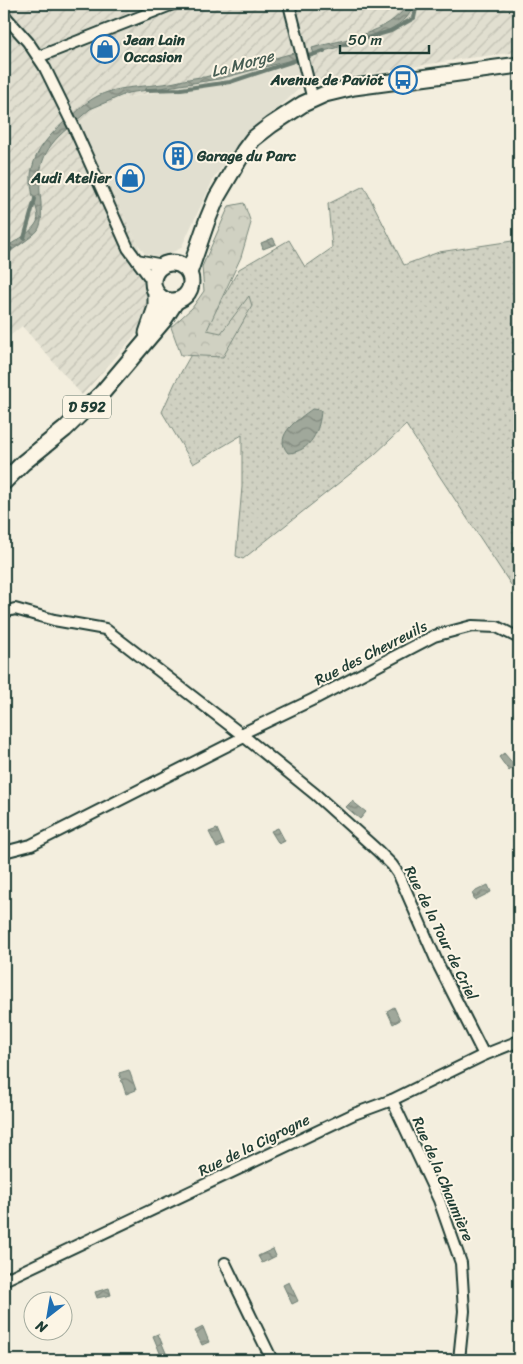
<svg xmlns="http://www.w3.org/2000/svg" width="523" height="1364" font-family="Sriracha,sans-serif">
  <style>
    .built { fill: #e1dfd0 }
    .industrial { fill: url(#industrial-furrows) }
    .grass { fill: url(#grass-dots); stroke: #78877b }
    .forest { fill: url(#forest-crowns); stroke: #78877b }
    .water { fill: url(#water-waves); stroke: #6c7d72 }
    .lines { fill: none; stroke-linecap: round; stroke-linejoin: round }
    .stream { stroke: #6c7d72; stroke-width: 4 }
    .street-casing { stroke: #1f3d34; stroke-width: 14 }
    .primary-casing { stroke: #1f3d34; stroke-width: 19 }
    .street { stroke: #fcf5e5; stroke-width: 10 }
    .primary { stroke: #fcf5e5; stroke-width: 15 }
    .labels { text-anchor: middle; stroke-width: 4; stroke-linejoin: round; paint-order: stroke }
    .shield { fill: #fcf5e5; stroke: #617469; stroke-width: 1 }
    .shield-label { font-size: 14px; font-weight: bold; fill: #1f3d34 }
    .poi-label { font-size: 15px; font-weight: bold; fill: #1f3d34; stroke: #fcf5e5; text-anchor: start }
    .street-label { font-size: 15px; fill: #1f3d34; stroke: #fcf5e5 }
    .water-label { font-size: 16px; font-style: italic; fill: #465d53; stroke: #fcf5e5 }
  </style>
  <defs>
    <pattern id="industrial-furrows" width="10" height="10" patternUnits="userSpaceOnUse" patternTransform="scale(1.25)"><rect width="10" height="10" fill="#e1dfd0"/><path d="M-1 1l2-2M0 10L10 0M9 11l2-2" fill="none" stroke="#c1c0b3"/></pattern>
    <pattern id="grass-dots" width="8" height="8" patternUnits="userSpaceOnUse" patternTransform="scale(1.25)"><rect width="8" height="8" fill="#d0d1c2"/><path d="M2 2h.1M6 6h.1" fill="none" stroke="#b2b4a7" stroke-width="1.8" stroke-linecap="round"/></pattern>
    <pattern id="forest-crowns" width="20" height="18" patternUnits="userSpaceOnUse" patternTransform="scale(1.25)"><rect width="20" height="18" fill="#d0d1c2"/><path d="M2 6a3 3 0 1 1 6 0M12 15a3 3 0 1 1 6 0" fill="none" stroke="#b2b4a7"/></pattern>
    <pattern id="water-waves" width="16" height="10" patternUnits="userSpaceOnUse" patternTransform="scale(1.25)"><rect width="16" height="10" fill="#a0a89b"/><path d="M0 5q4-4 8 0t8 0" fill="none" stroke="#828a7f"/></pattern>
  </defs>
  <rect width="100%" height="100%" fill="#f3eede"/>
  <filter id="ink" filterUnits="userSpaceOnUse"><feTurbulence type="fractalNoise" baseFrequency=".02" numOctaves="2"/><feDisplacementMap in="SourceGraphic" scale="10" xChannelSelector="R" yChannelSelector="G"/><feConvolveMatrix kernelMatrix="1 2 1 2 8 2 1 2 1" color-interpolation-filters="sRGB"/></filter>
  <g filter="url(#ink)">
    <!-- built -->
    <polygon class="built" points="300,56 303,85 237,147 214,178 181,248 163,257 145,254 138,244 79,124 100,107 124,98 205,84"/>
    <!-- industrial -->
    <polygon class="industrial" points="17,4 519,4 519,52 460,59 303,85 300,57 205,84 148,93 124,98 100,107 79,124 138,244 149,308 136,334 82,395 22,326 4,341 4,15"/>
    <!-- grass -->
    <polygon class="grass" points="364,186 404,265 439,252 519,240 519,597 406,425 374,455 243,559 236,556 242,487 242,435 193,464 162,412 175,383 239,269 289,240 305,267 332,248 328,204"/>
    <!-- forest -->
    <polygon class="forest" points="244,203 251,223 241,257 207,330 221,333 249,296 252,306 223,357 181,355 171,327 192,308 204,291 202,267 229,206"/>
    <!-- water -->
    <g class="water">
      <path d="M408,4H415C413,8 410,13 407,17C389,37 339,46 314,54L312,48C344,39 389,34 408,4Z"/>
      <path d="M301,51L303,57L219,79L128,93L90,109L75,122L73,116C99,85 127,89 162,84C177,83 190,77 205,77Z"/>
      <path d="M65,121L68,128C41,150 37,169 41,203C41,211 43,222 38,230C33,237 12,250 4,255V248C14,242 28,235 35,225C42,217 34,205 33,196C31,188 30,176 32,169C36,149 51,134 65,121Z"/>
      <polygon points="273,238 276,244 263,249 261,243"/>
      <path d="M312,409L321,410C320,430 311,452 288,453C272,435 299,419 312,409Z"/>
      <polygon points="504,753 515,766 509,771 499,757"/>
      <polygon points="352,801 366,812 360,819 346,807"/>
      <polygon points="278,828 285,841 279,844 271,831"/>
      <polygon points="217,829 224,845 217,848 209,832"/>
      <polygon points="488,885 491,892 475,900 472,893"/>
      <polygon points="394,1007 400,1020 393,1024 387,1011"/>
      <polygon points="129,1070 136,1090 126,1094 119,1073"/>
      <polygon points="273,1249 276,1256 262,1263 258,1256"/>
      <polygon points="289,1282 298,1301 292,1304 283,1285"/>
      <polygon points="109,1288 111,1295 97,1298 95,1292"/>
      <polygon points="203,1327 209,1342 202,1345 195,1331"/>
      <polygon points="158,1334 169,1360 163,1360 153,1336"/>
    </g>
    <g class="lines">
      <!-- stream -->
      <g class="stream">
        <polyline points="343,45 391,31 414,18 417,4"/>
        <polyline points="147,90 181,89 230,82 324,51"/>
        <polyline points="24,238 35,199"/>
        <polyline points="4,256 11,249"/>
      </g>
      <defs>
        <g id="street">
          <polyline points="289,4 313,100"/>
          <polyline points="4,15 28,42 44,66 73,125 128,248 153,282"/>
          <polyline points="38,57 173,4"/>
          <polyline points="137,260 163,265"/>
          <polyline points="4,612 15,609 54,620 105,629 241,734 315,794 378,851 392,865 399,875 438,964 484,1055"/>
          <polyline points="241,734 314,699 434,636 472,626 497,627 519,638"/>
          <polyline points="4,852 31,845 244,737"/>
          <polyline points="392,1100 439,1200 461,1263 464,1311 459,1360"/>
          <polyline points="225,1263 272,1360"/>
          <polyline points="4,1280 354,1114 392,1100 484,1055 519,1041"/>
        </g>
        <g id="primary">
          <circle cx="172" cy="282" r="19"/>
          <polyline points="189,273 207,221 217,197 244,151 253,139 271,125 303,104 325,94 354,87 519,65"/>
          <polyline points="147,333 156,307 156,293"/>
          <polyline points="4,482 23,463 65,429 102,393 163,321 176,301"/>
        </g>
      </defs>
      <!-- street casing -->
      <use href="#street" class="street-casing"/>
      <!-- primary casing -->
      <use href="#primary" class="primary-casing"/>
      <!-- street -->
      <use href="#street" class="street"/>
      <!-- primary -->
      <use href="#primary" class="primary"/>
    </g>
  </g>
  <!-- icons -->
  <defs>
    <symbol id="shop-ring" viewBox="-11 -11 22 22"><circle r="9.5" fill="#fcf5e5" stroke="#1f6fb2" stroke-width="1.5"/><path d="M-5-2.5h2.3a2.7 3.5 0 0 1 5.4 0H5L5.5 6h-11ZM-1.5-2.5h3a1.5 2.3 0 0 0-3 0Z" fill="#1f6fb2"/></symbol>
    <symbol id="bus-ring" viewBox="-11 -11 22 22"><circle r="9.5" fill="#fcf5e5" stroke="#1f6fb2" stroke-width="1.5"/><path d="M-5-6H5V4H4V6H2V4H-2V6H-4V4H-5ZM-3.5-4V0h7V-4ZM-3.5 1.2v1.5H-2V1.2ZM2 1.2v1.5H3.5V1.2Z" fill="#1f6fb2"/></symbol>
    <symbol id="building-ring" viewBox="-11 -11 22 22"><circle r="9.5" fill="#fcf5e5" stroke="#1f6fb2" stroke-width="1.5"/><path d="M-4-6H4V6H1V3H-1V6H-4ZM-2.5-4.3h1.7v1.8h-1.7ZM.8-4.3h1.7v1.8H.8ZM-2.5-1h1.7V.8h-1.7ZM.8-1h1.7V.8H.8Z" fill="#1f6fb2"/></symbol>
  </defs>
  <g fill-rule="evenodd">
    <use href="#shop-ring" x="89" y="33" width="32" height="32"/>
    <use href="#bus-ring" x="387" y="64" width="32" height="32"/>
    <use href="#building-ring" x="162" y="140" width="32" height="32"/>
    <use href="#shop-ring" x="114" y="162" width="32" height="32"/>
  </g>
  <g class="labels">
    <!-- shield labels -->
    <rect class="shield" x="63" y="395.5" width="48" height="23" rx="4"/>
    <g class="shield-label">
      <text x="87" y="412">D 592</text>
    </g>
    <!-- poi labels -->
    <g class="poi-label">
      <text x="124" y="45">Jean Lain<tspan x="124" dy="17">Occasion</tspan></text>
      <text x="384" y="85" text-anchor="end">Avenue de Paviot</text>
      <text x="197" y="161">Garage du Parc</text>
      <text x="111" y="183" text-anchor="end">Audi Atelier</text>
    </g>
    <!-- street labels -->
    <g class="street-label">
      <text transform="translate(371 653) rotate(-27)" y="5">Rue des Chevreuils</text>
      <text transform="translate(441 933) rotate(64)" y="5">Rue de la Tour de Criel</text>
      <text transform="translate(254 1145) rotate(-26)" y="5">Rue de la Cigrogne</text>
      <text transform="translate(443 1179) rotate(67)" y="5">Rue de la Chaumière</text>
    </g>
    <!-- water labels -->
    <g class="water-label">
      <text transform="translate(242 63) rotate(-15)" y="6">La Morge</text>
    </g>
  </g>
  <!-- margin -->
  <rect width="523" height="1364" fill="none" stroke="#fcf5e5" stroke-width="20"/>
  <rect x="10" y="10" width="503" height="1344" fill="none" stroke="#1f3d34" stroke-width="2" filter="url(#ink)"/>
  <!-- north arrow -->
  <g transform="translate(48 1316) rotate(211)"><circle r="24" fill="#fcf5e5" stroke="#a4ab9e"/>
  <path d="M0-4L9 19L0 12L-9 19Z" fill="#1f6fb2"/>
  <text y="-8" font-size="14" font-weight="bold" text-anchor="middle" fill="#1f3d34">N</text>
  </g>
  <!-- scale -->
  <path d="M340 45v8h89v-8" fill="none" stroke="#1f3d34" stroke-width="2.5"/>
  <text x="348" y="45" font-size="15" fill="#1f3d34" stroke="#fcf5e5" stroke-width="4" paint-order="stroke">50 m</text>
</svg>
